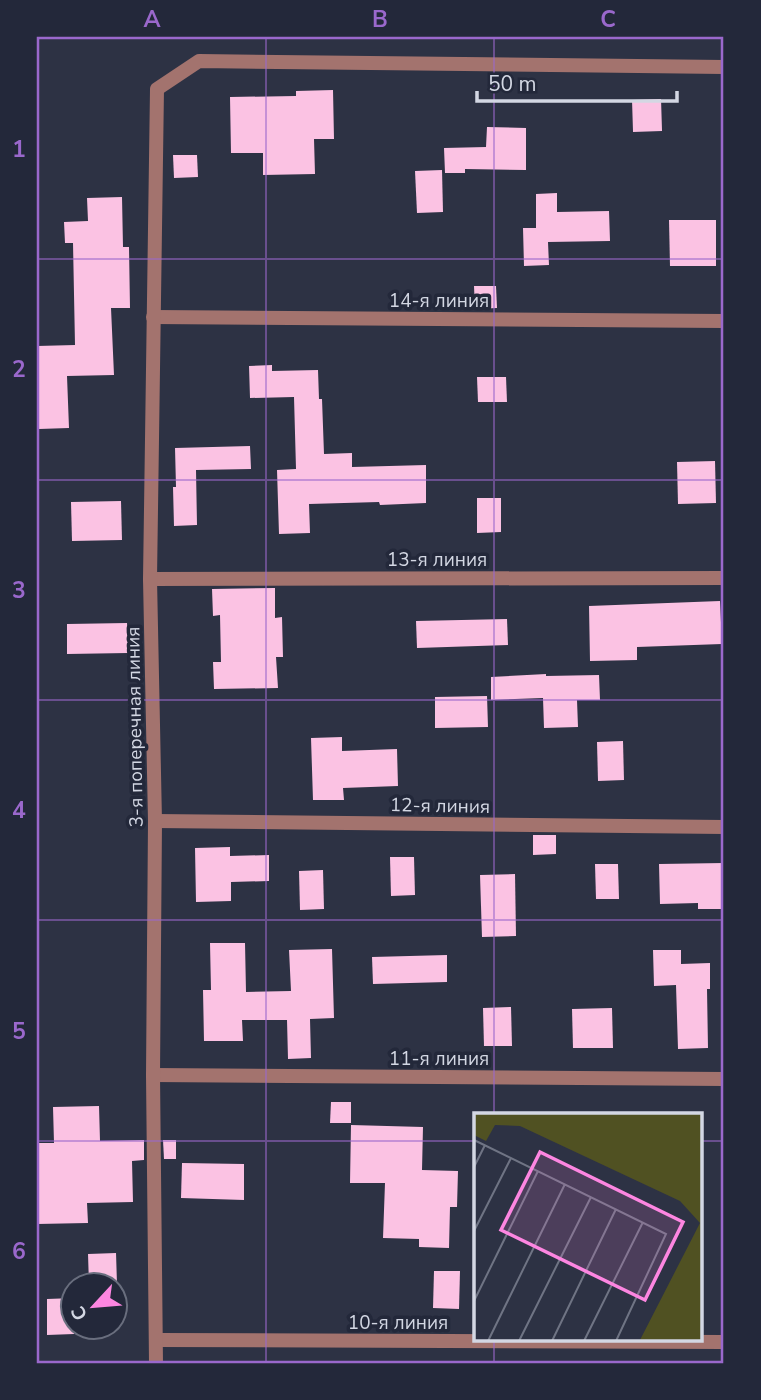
<svg xmlns="http://www.w3.org/2000/svg" width="761" height="1400" font-family="'Nunito Sans',sans-serif">
  <style>
    .building { fill: #fbc2e3 }
    .lines { fill: none; stroke-linecap: round; stroke-linejoin: round }
    .minor { stroke: #a3736e; stroke-width: 14 }
    .grid { fill: none; stroke: #9a68cc; stroke-width: 2; stroke-opacity: 0.55 }
    .labels { text-anchor: middle; stroke-width: 7; stroke-linejoin: round; paint-order: stroke }
    .street-label { font-size: 19px; fill: #d3d7e3; stroke: #23283a }
    .inset-road { fill: none; stroke: #6f7484; stroke-width: 2 }
    .view { fill: #fd86e1; fill-opacity: 0.15; stroke: #fd86e1; stroke-width: 3.5 }
    .inset-edge { fill: none; stroke: #d3d7e3; stroke-width: 3.5 }
    .neatline { fill: none; stroke: #9a68cc; stroke-width: 2.5 }
    .grid-label { font-size: 23px; text-anchor: middle; font-weight: bold; fill: #9a68cc }
  </style>
  <rect width="100%" height="100%" fill="#2d3244"/>
  <!-- building -->
  <g class="building">
    <polygon points="333,90 334,139 314,139 315,174 263,175 263,153 231,153 230,97 296,96 296,91"/>
    <polygon points="661,99 662,131 633,132 632,100"/>
    <polygon points="487,127 526,128 526,170 465,169 465,173 445,173 444,148 486,147"/>
    <polygon points="173,155 197,155 198,177 174,178"/>
    <polygon points="442,170 443,212 417,213 415,171"/>
    <polygon points="557,193 557,212 609,211 610,241 548,242 549,265 524,266 523,228 536,228 536,194"/>
    <polygon points="122,197 123,247 129,247 130,308 111,308 114,375 67,376 69,428 39,429 37,346 75,345 73,243 65,243 64,222 88,221 87,198"/>
    <polygon points="669,220 716,220 716,266 670,266"/>
    <polygon points="474,286 496,286 497,308 475,309"/>
    <polygon points="272,365 272,371 318,370 319,399 322,399 324,454 352,453 352,467 426,465 426,503 380,505 379,502 309,504 310,533 279,534 277,470 296,469 294,397 250,398 249,366"/>
    <polygon points="477,377 506,377 507,402 478,402"/>
    <polygon points="250,446 251,469 196,470 197,525 174,526 173,487 176,487 175,448"/>
    <polygon points="715,461 716,503 678,504 677,462"/>
    <polygon points="477,498 501,498 501,532 477,533"/>
    <polygon points="121,501 122,540 72,541 71,502"/>
    <polygon points="275,588 275,618 282,617 283,657 276,657 278,688 214,689 213,662 221,662 220,615 213,616 212,589"/>
    <polygon points="720,601 722,644 637,647 637,660 590,661 589,606"/>
    <polygon points="507,619 508,645 417,648 416,621"/>
    <polygon points="127,623 128,653 67,654 67,624"/>
    <polygon points="546,674 546,676 599,675 600,700 577,700 578,727 544,728 543,698 491,700 491,677"/>
    <polygon points="487,696 488,727 435,728 435,697"/>
    <polygon points="342,737 342,751 397,749 398,786 343,788 344,800 313,800 311,738"/>
    <polygon points="623,741 624,780 598,781 597,742"/>
    <polygon points="533,835 556,835 556,854 533,855"/>
    <polygon points="230,847 230,856 269,855 269,881 231,882 231,901 196,902 195,848"/>
    <polygon points="390,857 414,857 415,895 391,896"/>
    <polygon points="724,863 724,909 698,909 698,903 660,904 659,864"/>
    <polygon points="595,864 618,864 619,899 596,899"/>
    <polygon points="323,870 324,909 300,910 299,871"/>
    <polygon points="515,874 516,936 482,937 480,875"/>
    <polygon points="210,943 245,943 246,992 291,991 289,950 332,949 334,1018 310,1019 311,1058 288,1059 287,1020 242,1020 243,1041 204,1041 203,990 211,990"/>
    <polygon points="653,950 681,950 681,964 710,963 710,989 707,989 708,1048 678,1049 676,985 654,986"/>
    <polygon points="447,955 447,982 373,984 372,957"/>
    <polygon points="511,1007 512,1046 484,1046 483,1008"/>
    <polygon points="612,1008 613,1048 573,1048 572,1009"/>
    <polygon points="331,1102 351,1102 351,1123 330,1123"/>
    <polygon points="99,1106 100,1141 144,1140 144,1160 132,1161 133,1202 87,1203 88,1223 37,1224 37,1143 54,1143 53,1107"/>
    <polygon points="351,1125 423,1127 422,1170 458,1171 457,1207 450,1207 449,1248 419,1247 419,1239 383,1238 385,1183 350,1183"/>
    <polygon points="163,1140 176,1140 176,1159 164,1159"/>
    <polygon points="182,1163 244,1164 244,1200 181,1198"/>
    <polygon points="116,1253 117,1284 89,1284 88,1254"/>
    <polygon points="434,1271 460,1271 459,1309 433,1308"/>
    <polygon points="74,1298 74,1334 47,1335 47,1299"/>
  </g>
  <g class="lines">
    <!-- minor -->
    <g class="minor">
      <polyline points="153,317 724,321"/>
      <polyline points="150,579 724,578"/>
      <polyline points="155,821 724,827"/>
      <polyline points="153,1075 724,1079"/>
      <polyline points="156,1340 724,1342"/>
      <polyline points="156,1363 153,1075 155,821 150,579 157,89 199,61 724,67"/>
    </g>
  </g>
  <!-- grid -->
  <path class="grid" d="M266,37V1363M494,37V1115M37,259H724M37,480H724M37,700H724M37,920H724M37,1141H476M700,1141H724M494,1339V1363"/>
  <g class="labels">
    <!-- street labels -->
    <g class="street-label">
      <text x="439" y="307">14-я линия</text>
      <text x="437" y="566">13-я линия</text>
      <text transform="translate(134 727) rotate(-91)" y="7">3-я поперечная линия</text>
      <text transform="translate(440 805) rotate(1)" y="7">12-я линия</text>
      <text x="439" y="1065">11-я линия</text>
      <text x="398" y="1329">10-я линия</text>
    </g>
  </g>
  <!-- overview -->
  <g transform="translate(474 1113)">
    <rect width="228" height="228" fill="#2d3244"/>
    <path d="M0,0H227V227H166L226,110L206,88L46,13L21,12L12,28L0,22Z" fill="#505122"/>
    <path class="inset-road" d="M0,27L192,121L142,228M0,54L11,32M0,118L37,45M0,188L64,58M14,228L91,71M45,228L117,84M78,228L142,96M110,228L169,109"/>
    <path class="view" d="M66,39L209,109L171,187L27,117Z"/>
    <rect width="228" height="228" class="inset-edge"/>
  </g>
  <!-- border -->
  <rect width="761" height="1400" fill="none" stroke="#23283a" stroke-width="77"/>
  <!-- north arrow -->
  <g transform="translate(94 1306) rotate(244)"><circle r="33" fill="#23283a" stroke="#696e7e" stroke-width="2"/>
  <path d="M0-5L12 26L0 18L-12 26Z" fill="#fd86e1"/>
  <text y="-10" font-size="19" font-weight="bold" text-anchor="middle" fill="#d3d7e3">С</text>
  </g>
  <!-- scale -->
  <path d="M477 91v10h200v-10" fill="none" stroke="#d3d7e3" stroke-width="3.5"/>
  <text x="488" y="91" font-size="21" fill="#d3d7e3" stroke="#23283a" stroke-width="5" paint-order="stroke">50 m</text>
  <rect x="38" y="38" width="684" height="1324" class="neatline"/>
  <g class="grid-label">
    <text x="152" y="27">A</text>
    <text x="380" y="27">B</text>
    <text x="608" y="27">C</text>
    <text x="19" y="157">1</text>
    <text x="19" y="377">2</text>
    <text x="19" y="598">3</text>
    <text x="19" y="818">4</text>
    <text x="19" y="1039">5</text>
    <text x="19" y="1259">6</text>
  </g>
</svg>
